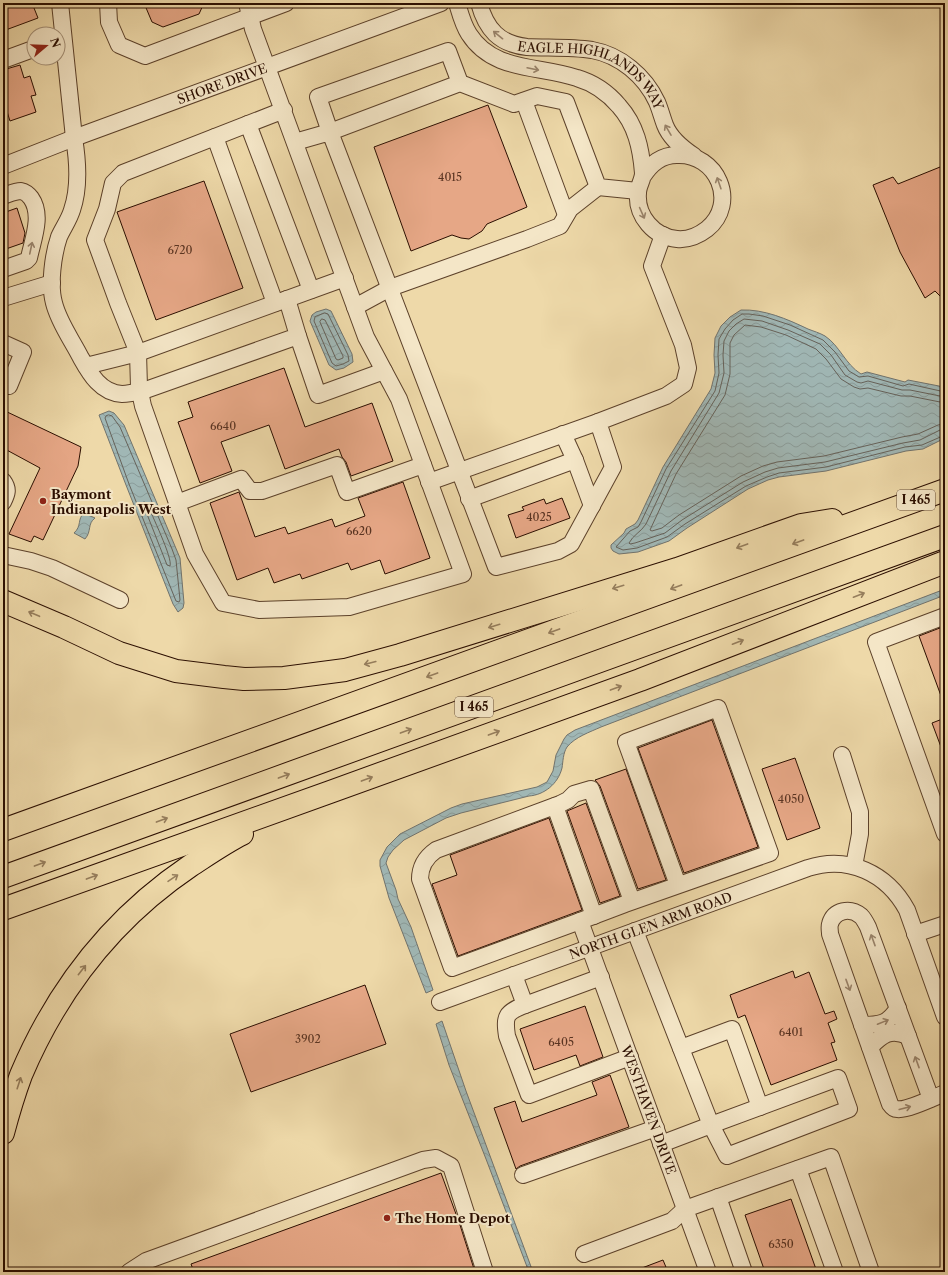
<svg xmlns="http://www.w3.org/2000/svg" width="948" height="1275" font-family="'Libre Caslon Text',serif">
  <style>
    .water { fill: url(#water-waves); stroke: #71736d }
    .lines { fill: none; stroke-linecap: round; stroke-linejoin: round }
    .shore { stroke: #66625a; stroke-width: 1 }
    .building { fill: #e6a786; stroke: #2b0e00 }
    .minor-casing { stroke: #5c412a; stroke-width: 18 }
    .highway-casing { stroke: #2b0e00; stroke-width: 24 }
    .minor { stroke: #f4e6c7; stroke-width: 16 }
    .highway { stroke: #eed9a9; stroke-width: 22 }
    .oneway { stroke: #9a856d }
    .oneway2 { stroke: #967e5d }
    .poi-dot { fill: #8f2418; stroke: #f4e6c7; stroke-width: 1.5 }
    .labels { text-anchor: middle; stroke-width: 4; stroke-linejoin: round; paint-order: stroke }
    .number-label { font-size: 11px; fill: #5a3422 }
    .shield { fill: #f4e6c7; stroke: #674f3c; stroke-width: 1 }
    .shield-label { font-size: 12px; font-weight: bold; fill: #2b0e00 }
    .street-label { font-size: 13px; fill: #2b0e00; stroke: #f4e6c7 }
    .poi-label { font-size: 13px; font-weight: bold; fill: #2b0e00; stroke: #f4e6c7; text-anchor: start }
  </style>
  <defs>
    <pattern id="water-waves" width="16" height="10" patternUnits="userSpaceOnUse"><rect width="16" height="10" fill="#a0b7b5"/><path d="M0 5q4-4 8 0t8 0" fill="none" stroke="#8a9c9a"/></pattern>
  </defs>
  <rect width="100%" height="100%" fill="#eed9a9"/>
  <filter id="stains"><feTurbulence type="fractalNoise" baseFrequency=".005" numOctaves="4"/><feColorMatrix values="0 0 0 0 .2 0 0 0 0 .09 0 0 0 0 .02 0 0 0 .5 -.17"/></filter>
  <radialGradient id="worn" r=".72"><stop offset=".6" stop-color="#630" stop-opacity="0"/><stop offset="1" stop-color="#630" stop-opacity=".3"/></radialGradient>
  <!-- water -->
  <g class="water">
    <polygon points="326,309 331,311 352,354 353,362 344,368 336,370 329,365 310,321 312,315 316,312"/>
    <path d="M741,310C764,309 787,319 808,329C813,331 820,333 825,336C840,346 845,364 861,374L867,372L905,382L908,380L939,386L945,389V438L923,449L906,451L826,471L779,477L768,480L748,489L687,528L669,541L638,552L619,554L613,551L611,548V545L624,533L626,529L635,524L638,520L663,467L711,389L715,373L714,355L715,338L721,326L730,317Z"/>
    <polygon points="109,411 114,413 124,425 180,558 184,603 183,608 178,612 173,604 126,485 99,415"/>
    <path d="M84,513L95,518C87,524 92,531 85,539L74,533C82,526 77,519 84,513Z"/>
    <path d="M945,589V595L601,727C590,732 575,737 567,747C563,753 563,762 562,768C558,784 544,795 529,796L461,813L446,818L404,840L393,850L388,857L386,863L396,890L398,899L411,927L433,990L426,993L389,898L380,866V860L387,847L400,834L451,808L462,804L537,787L547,782L553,771L556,755L564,739L567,735L575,730Z"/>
    <polygon points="442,1021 466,1091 533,1272 529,1272 486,1159 449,1065 436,1024"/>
  </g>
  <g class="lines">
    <!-- shore -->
    <g class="shore">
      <polygon points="325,313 328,314 348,355 349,361 343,364 336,366 332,363 314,321 315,317"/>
      <polygon points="322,319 325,320 343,356 343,358 338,360 336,359 320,322"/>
      <polyline points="945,392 909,384 903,386 868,376 859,377 849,371 835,352 823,340 790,325 763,316 749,314 742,314 733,320 725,329 719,339 718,355 719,373 715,391 666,469 641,522 638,527 630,531 616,547 623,550 637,548 667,537 685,524 746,486 767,477 779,473 826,467 905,447 922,445 945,435"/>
      <path d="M945,397L910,390H902L868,381L861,383L857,382L845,375L831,355L820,344L788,330L762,321L744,319L736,324L729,331L724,341L723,355L724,373L719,393L671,471L646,524C641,532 633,535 629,543L630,544L635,543L665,533L682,520L743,482L765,472L778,468L825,462L903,443L920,440L940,430H945"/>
      <polyline points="945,403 910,396 901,396 868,388 860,389 854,387 841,379 826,359 816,349 786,335 761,327 745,325 734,335 730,343 730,374 725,395 676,474 650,530 652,531 662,528 679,515 741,476 763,466 777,462 824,456 902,437 918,434 938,425 945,424"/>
      <polygon points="109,415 112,416 120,427 172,549 176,560 180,600 179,602 176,601 129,484 105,418 106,416"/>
      <path d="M144,502L147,503C151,514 173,558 170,566L167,565L143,504Z"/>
    </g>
  </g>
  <!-- building -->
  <g class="building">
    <polygon points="3,3 32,3 38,18 3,31"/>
    <polygon points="144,3 204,3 199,14 163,27 152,22"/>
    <polygon points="20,65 24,78 30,76 36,95 31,96 36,112 10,121 5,105 3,106 3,70"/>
    <polygon points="488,105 527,207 487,224 482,231 469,239 461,238 452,235 411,251 374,147"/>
    <polygon points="945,165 945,301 935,291 925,298 900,252 873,185 893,177 898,184"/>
    <polygon points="204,181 243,288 156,320 117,212"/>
    <polygon points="17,208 25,233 23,243 3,250 3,213"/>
    <polygon points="284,368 305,427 372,403 393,461 351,476 346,462 342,457 339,449 285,469 269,425 221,442 232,471 200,483 178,422 193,417 188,402"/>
    <polygon points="3,410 81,447 78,466 43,540 34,536 31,542 9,534 40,468 3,448"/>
    <polygon points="403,482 430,558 385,574 380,560 351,570 348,563 302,579 300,574 274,583 268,568 237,580 210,503 239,492 255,537 285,527 288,534 332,519 335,527 365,516 358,498"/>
    <polygon points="562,498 570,518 516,538 508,515 524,510 522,507 544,499 546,504"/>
    <polygon points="945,626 945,704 944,704 919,636"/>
    <polygon points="945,718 945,754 944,755 932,723"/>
    <polygon points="712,720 758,847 684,873 638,748"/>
    <polygon points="795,758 820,828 787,840 762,769"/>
    <polygon points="626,769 666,880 638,889 600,786 595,780"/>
    <polygon points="586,803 620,896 600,903 567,811"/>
    <polygon points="549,818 582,910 458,956 432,884 457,875 450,855"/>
    <polygon points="793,971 795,978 809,972 825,1014 834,1011 837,1019 828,1023 835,1042 831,1043 837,1060 771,1085 745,1015 738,1018 730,995"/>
    <polygon points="365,985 386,1044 251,1092 230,1034"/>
    <polygon points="585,1006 603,1057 580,1066 576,1055 534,1070 520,1029"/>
    <polygon points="610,1075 629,1127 520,1166 516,1169 494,1108 515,1101 522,1122 597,1095 592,1082"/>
    <polygon points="441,1173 460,1225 475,1272 194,1272 191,1264"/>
    <polygon points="791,1199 817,1272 765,1272 745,1215"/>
    <polygon points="663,1260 668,1272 634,1272 634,1271"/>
  </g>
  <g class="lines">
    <defs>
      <g id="minor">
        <path d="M60,3L74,138C78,162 80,187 72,210C69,220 63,228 59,237C53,255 49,285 54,303C59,323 72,340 81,358C90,374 101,393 122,394C128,394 134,392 140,392L298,336L287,299"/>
        <polyline points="108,3 109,22 119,45 145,56 286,3"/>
        <polyline points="247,3 253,29 366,337 399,399 463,574 349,607 259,610 223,603 195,554 143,406 139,387 138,353 118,303 95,240 107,209 113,183 123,173 284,110"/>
        <path d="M457,3C460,13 463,25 469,34C493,72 539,65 577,78C594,83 608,93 619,106C636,125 641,148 643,173C643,180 638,186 638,193C636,216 654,237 677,239C688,240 698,236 707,229C739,203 717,153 677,155C670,155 663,157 657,161C651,165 647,170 643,176"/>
        <path id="s1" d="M479,3C486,29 499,44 527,47C548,48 571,47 592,50C620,55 645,76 657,102C660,109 662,117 665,125C670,138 682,148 694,156"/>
        <polyline points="3,60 33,49"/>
        <polyline points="460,83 330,132 318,97 448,51 460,83 514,104 537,96 566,102 598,187 638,191"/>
        <polyline points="524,101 566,215"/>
        <polyline points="248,124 311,290"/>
        <polyline points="215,137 275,303"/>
        <polyline points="295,142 330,132 496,567 558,551 571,544 613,467 598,422 666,396 684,384 688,368 683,345 652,266 663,235"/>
        <path id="s2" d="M3,166L74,138L441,3"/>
        <path d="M3,196C9,194 15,191 21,191C26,192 28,194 31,198C43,215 33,239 29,258L26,261L3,269"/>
        <polyline points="3,298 52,283"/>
        <polyline points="355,307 390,288 527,239 560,226 570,209 598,187"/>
        <polyline points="298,336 318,395 384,371"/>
        <polyline points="3,343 23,352 9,386 3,383"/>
        <polyline points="86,366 138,353 345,278"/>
        <polyline points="563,434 575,460 592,506"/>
        <path d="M3,481C9,489 7,494 3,502"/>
        <polyline points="429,482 598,422"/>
        <polyline points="469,499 575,460"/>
        <polyline points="177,503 241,479 250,491 262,491 337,465 347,492 423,465"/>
        <polyline points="3,555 31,561 52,568 120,600"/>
        <polyline points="945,616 876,642 945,834"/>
        <polyline points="842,755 860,812 860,834 854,866"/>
        <polyline points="555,806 594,916"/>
        <path id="s3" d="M678,885L626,742L718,708L770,853L625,904L580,921L708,1272"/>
        <path d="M580,921L452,968L420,879C420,866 426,857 436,850L560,804L568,800L574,794L591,789L632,901"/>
        <polyline points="635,931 711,1125 661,1144"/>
        <polyline points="915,934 945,924"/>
        <polyline points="514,975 525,1005 601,977"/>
        <path id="s4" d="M440,1002L808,868C848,855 887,873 907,910L945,1017"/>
        <path d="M525,1005C506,1012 504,1016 507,1036L529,1095L630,1057"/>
        <path d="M862,1025C880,1025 888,1024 898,1008"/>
        <path d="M870,1047C882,1035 890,1028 908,1036"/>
        <polyline points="681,1048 732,1029 760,1107"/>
        <polygon points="838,1078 849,1109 727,1156 711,1125"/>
        <path d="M931,1099L868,927C866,923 864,919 861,916C850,907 834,910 830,924C829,927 830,931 830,934L890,1104C892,1107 893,1109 897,1109C906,1111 935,1097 945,1093"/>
        <polyline points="798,1169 835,1272"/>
        <polyline points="523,1175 656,1128"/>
        <polyline points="718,1197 744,1272"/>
        <polyline points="584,1254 672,1221 685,1209 831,1157 871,1272"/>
        <polyline points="129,1272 146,1261 423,1160 436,1158 451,1166 485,1272"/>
      </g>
      <g id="highway">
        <polyline points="3,601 64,627 119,653 176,671 224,677 244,679 284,678 345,670 400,655 677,569 801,525 832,520"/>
        <polyline points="3,830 945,490"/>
        <polyline points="3,877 945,536"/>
        <polyline points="3,909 330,792 640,680 945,562"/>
        <path d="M3,1133C8,1114 14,1094 21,1075C57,990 113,918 190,866C207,855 224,843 242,834"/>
      </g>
    </defs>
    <!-- minor casing -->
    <use href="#minor" class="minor-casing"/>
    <!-- highway casing -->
    <use href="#highway" class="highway-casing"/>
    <!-- minor -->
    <use href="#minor" class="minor"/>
    <!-- highway -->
    <use href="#highway" class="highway"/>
  </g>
  <!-- one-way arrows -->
  <defs><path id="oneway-shaft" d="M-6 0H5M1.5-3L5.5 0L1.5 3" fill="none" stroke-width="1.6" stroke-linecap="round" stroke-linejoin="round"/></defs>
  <g class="oneway">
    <use href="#oneway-shaft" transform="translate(498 35) rotate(-141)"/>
    <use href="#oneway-shaft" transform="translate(533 69) rotate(12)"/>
    <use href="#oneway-shaft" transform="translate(668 130) rotate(-120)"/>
    <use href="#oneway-shaft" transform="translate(719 183) rotate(-109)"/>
    <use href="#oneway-shaft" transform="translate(642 213) rotate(66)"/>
    <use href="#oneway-shaft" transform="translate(31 248) rotate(-78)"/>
    <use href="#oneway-shaft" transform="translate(873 940) rotate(-110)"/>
    <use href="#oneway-shaft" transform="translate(848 985) rotate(70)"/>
    <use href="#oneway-shaft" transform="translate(883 1022) rotate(-22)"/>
    <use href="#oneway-shaft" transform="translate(917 1062) rotate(-110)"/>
    <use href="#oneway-shaft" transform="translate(905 1108) rotate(-15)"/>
  </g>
  <g class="oneway2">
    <use href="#oneway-shaft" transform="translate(798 542) rotate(160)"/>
    <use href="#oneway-shaft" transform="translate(742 546) rotate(160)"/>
    <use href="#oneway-shaft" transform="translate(618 587) rotate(163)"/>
    <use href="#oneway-shaft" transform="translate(676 587) rotate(160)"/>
    <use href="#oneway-shaft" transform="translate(859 595) rotate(-21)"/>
    <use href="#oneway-shaft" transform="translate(34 614) rotate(-157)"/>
    <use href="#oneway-shaft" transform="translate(494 626) rotate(163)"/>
    <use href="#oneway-shaft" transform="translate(554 631) rotate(160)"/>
    <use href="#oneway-shaft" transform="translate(738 642) rotate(-21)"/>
    <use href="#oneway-shaft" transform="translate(370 663) rotate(166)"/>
    <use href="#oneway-shaft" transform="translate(432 675) rotate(160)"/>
    <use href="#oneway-shaft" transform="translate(616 688) rotate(-20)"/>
    <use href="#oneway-shaft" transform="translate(406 731) rotate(-20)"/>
    <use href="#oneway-shaft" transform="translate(494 733) rotate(-20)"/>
    <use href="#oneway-shaft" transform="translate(284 776) rotate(-20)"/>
    <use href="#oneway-shaft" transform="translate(367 779) rotate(-20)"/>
    <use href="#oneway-shaft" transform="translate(162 820) rotate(-20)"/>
    <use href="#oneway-shaft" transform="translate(40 864) rotate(-20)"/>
    <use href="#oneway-shaft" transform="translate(92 877) rotate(-20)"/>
    <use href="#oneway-shaft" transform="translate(173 878) rotate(-34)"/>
    <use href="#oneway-shaft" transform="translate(82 970) rotate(-52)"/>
    <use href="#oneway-shaft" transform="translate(19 1083) rotate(-72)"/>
  </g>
  <!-- markers -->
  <g class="poi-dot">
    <circle cx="43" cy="501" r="4"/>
    <circle cx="387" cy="1218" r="4"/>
  </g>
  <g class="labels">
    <!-- number labels -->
    <g class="number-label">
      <text x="450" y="181">4015</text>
      <text x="180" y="254">6720</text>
      <text x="223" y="430">6640</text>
      <text x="539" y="521">4025</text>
      <text x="359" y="535">6620</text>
      <text x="791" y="803">4050</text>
      <text x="791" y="1036">6401</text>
      <text x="308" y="1043">3902</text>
      <text x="561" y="1046">6405</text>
      <text x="781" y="1248">6350</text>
    </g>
    <!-- shield labels -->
    <g class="shield">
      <rect x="897" y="490" width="38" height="20" rx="3"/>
      <rect x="455" y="697" width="38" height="20" rx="3"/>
    </g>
    <g class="shield-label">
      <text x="916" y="504">I 465</text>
      <text x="474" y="711">I 465</text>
    </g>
    <!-- street labels -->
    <g class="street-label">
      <text dy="5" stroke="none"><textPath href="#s1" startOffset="145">EAGLE HIGHLANDS WAY</textPath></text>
      <text dy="5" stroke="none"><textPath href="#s2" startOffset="234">SHORE DRIVE</textPath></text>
      <text dy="5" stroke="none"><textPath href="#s4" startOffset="224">NORTH GLEN ARM ROAD</textPath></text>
      <text dy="5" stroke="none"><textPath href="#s3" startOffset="807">WESTHAVEN DRIVE</textPath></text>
    </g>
    <!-- poi labels -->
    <g class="poi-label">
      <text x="51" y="499">Baymont<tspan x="51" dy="15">Indianapolis West</tspan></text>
      <text x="395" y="1223">The Home Depot</text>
    </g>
  </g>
  <!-- margin -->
  <rect width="948" height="1275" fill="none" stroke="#eed9a9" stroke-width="16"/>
  <rect x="4" y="4" width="940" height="1267" fill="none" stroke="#2b0e00" stroke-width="2"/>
  <rect x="8" y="8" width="932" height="1259" fill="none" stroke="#2b0e00"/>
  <!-- north arrow -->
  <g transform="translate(46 46) rotate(71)"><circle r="19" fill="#f4e6c7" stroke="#a49077"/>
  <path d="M0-3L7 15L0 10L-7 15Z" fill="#8f2418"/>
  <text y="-6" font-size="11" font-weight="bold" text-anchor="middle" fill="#2b0e00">N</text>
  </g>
  <rect width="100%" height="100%" filter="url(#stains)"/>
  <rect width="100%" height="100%" fill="url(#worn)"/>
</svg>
